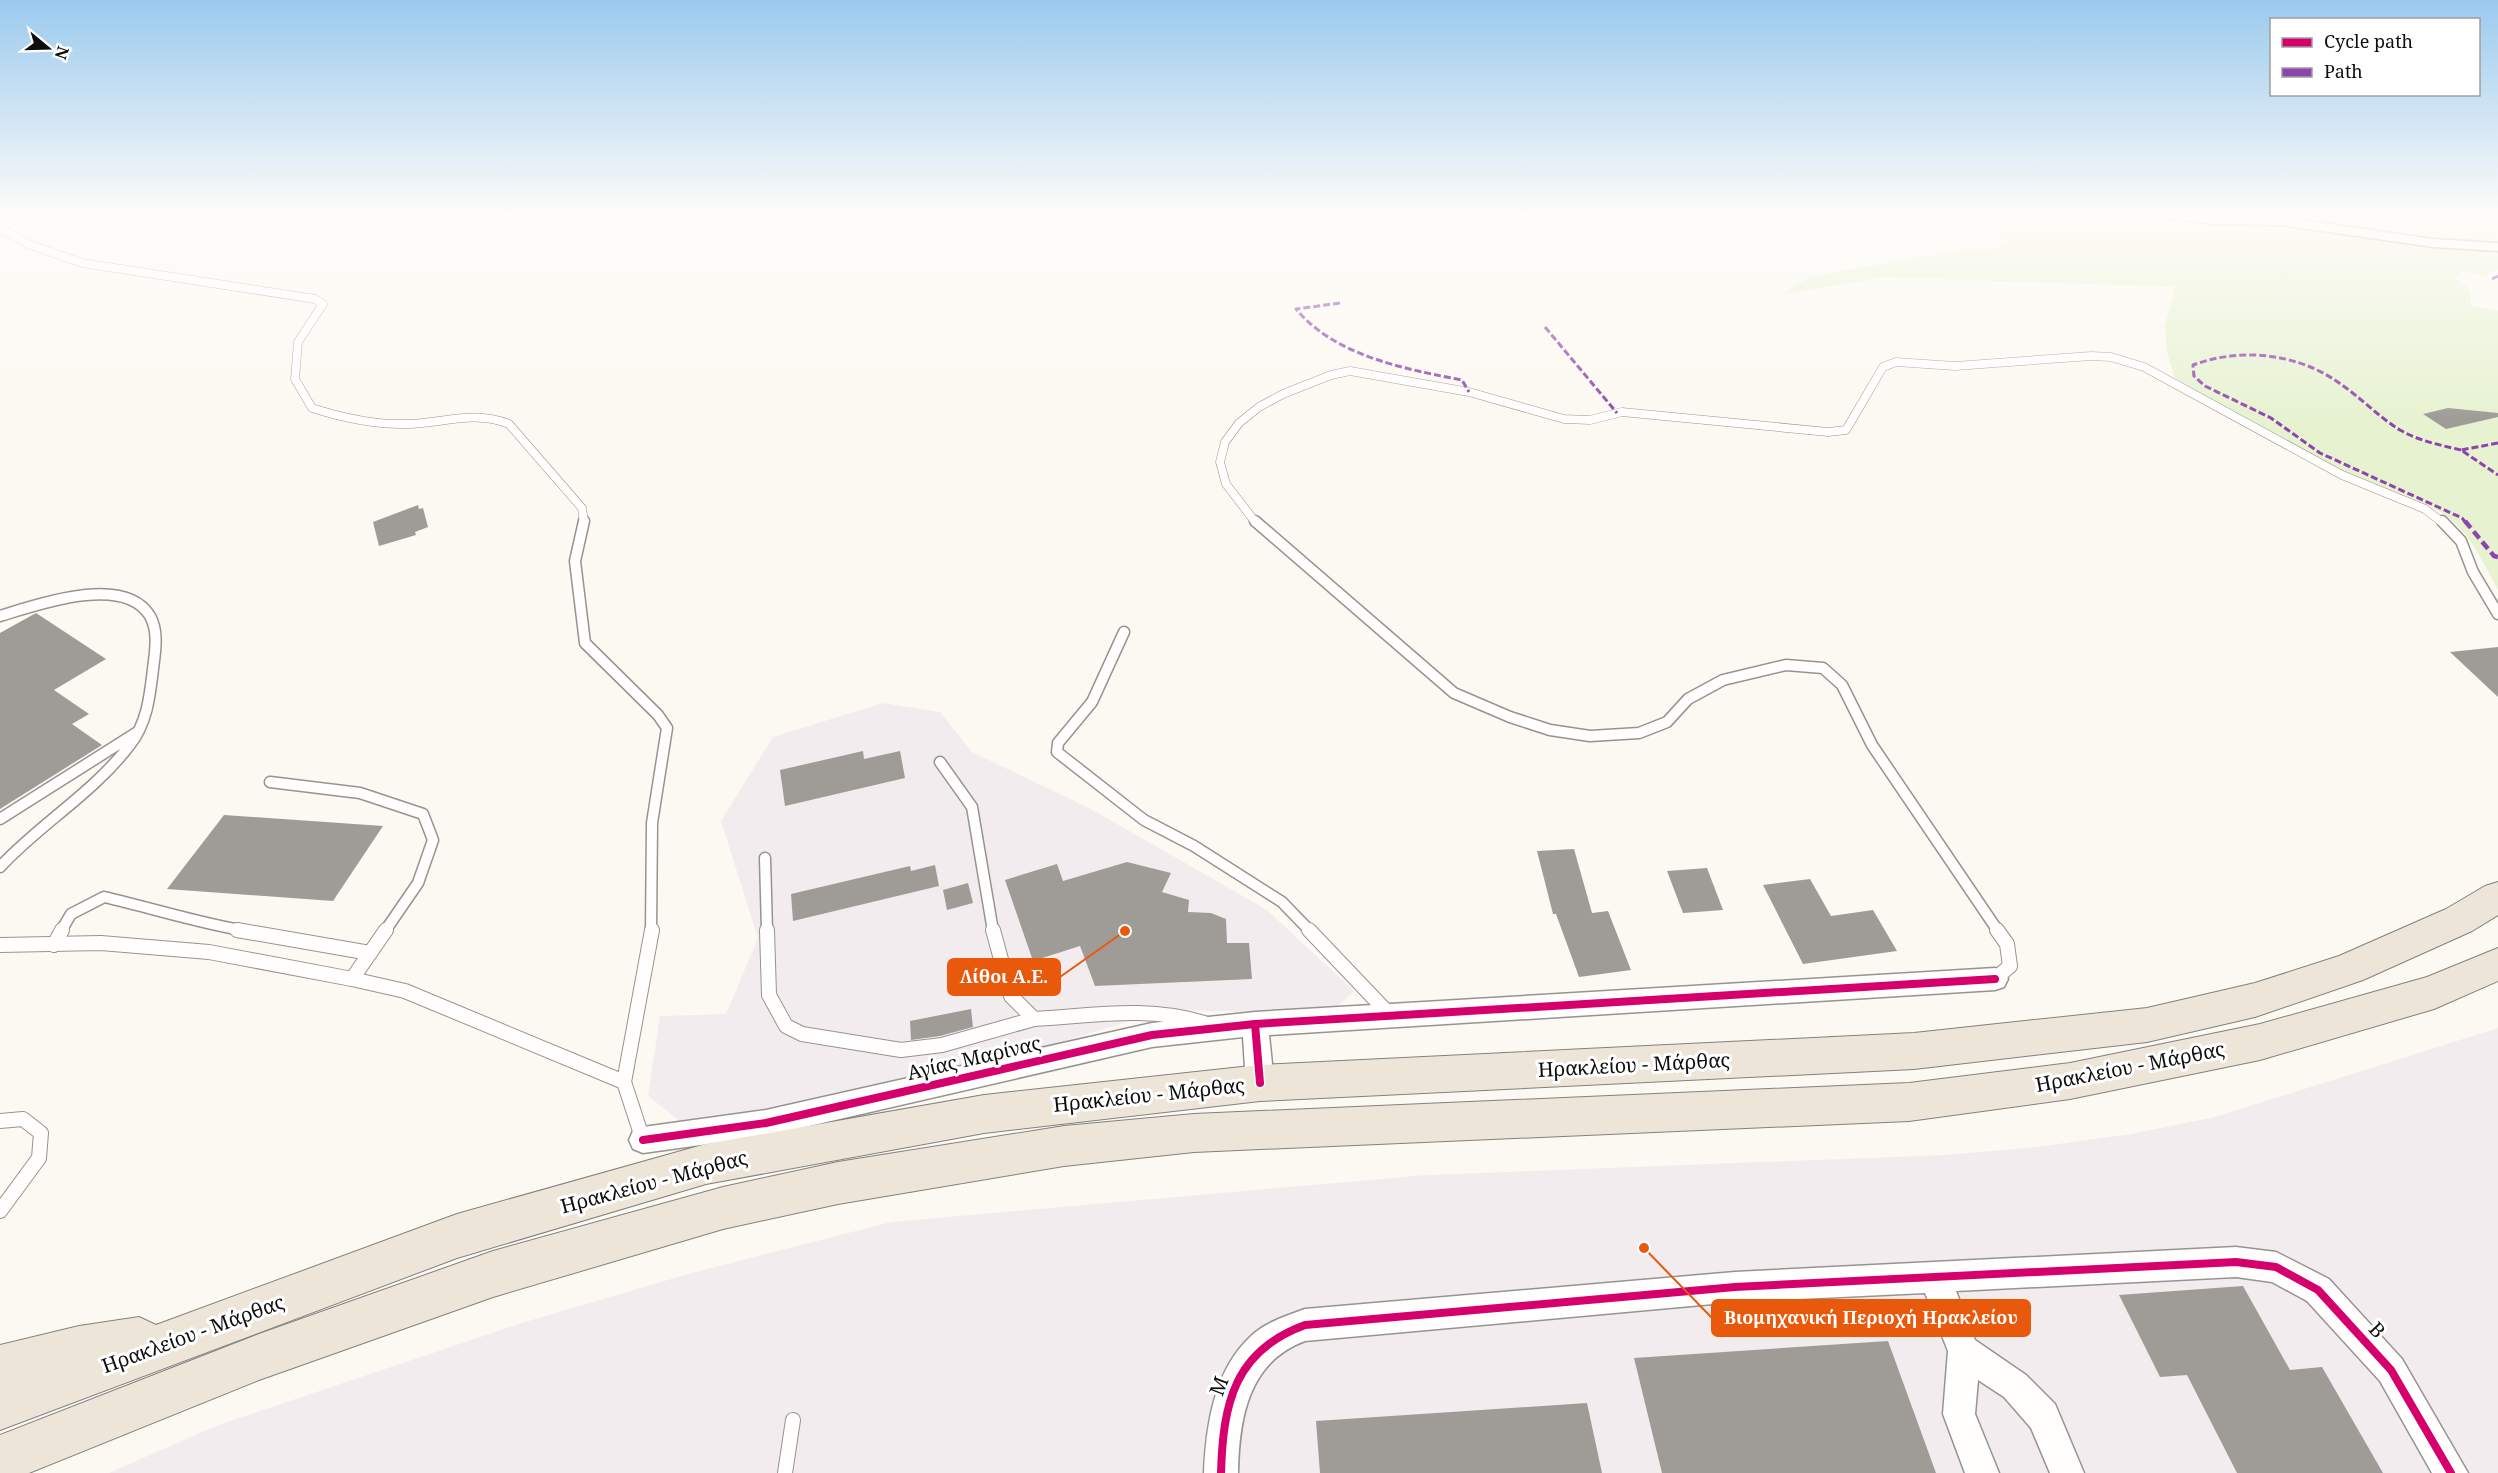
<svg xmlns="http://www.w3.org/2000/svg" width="2498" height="1473" font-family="'Noto Serif',serif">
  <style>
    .industrial { fill: #f3ecef }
    .farmland { fill: #f9f4de }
    .green { fill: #e7f2d1 }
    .building { fill: #9f9c98 }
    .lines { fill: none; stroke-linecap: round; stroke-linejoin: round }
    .service-far2-casing { stroke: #959491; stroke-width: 9 }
    .service-far1-casing { stroke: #959491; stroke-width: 13 }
    .service-casing { stroke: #959491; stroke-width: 16 }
    .minor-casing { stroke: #959491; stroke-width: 3 }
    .primary-casing { stroke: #82817e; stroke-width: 2 }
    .service-far2 { stroke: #fffefd; stroke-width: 8 }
    .service-far1 { stroke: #fffefd; stroke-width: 10 }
    .service { stroke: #fffefd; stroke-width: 14 }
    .minor { fill: #fffefd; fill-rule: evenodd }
    .primary { fill: #ede6d8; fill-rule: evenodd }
    .quiet-far1 { stroke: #8e44ad; stroke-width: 3; stroke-dasharray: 7 3; stroke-linecap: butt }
    .quiet { stroke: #8e44ad; stroke-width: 4.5; stroke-dasharray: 9 4.5; stroke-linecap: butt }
    .cycleway-casing { stroke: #fff; stroke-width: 11 }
    .cycleway { stroke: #d6006c; stroke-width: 8 }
    .labels { text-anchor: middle; stroke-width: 6; stroke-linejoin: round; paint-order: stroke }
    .near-street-label { font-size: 20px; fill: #0e0e0e; stroke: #fff }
    .leader { fill: none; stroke: #e8590c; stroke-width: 2 }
    .callout-dot { fill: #e8590c; stroke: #fff; stroke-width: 2 }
    .callout { fill: #e8590c; stroke: #e8590c; stroke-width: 2 }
    .callout-label { font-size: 18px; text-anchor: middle; font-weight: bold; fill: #fff }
  </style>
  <rect width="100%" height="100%" fill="#fcf9f2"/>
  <!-- industrial -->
  <g class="industrial">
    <polygon points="883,703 940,712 972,752 1091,809 1267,910 1354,991 1329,1014 1167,1010 947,1076 764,1113 680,1121 648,1096 660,1016 726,1014 758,938 721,821 773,737"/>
    <polygon points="2498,1028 2498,1473 109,1473 218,1425 525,1322 688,1274 891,1222 1426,1175 1945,1155 2036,1147 2131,1134 2215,1117"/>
  </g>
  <!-- farmland -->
  <polygon class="farmland" points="2359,214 2498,217 2498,244 2377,233"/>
  <!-- green -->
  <g class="green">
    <path d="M509,214H649C605,227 554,218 509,214Z"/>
    <path d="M878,214H1082C1013,220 947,218 878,214Z"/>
    <path d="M2042,214H2139L2179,219L2274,225L2498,250V269L2483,276L2462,270L2455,279L2467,285L2472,306L2498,311V590C2484,564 2470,532 2445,515C2418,497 2386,490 2357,477C2295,449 2233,414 2175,378L2167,352L2165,326L2175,287L1884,277L1780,295L1809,277L1960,250L1994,249L2007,241L1996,232Z"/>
    <polygon points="2184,214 2359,214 2377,233 2199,215"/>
  </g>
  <!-- building -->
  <g class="building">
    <polygon points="2448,408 2498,413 2498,417 2446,429 2423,414"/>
    <polygon points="418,505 419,509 423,508 428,527 415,532 416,535 379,546 373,522"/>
    <polygon points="36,613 106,659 54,690 89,714 72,724 102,745 0,809 0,633"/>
    <polygon points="2498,647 2498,697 2450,652"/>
    <polygon points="863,751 864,759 900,751 905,778 785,806 780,770"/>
    <polygon points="224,815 383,826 333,901 167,889"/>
    <polygon points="1574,849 1592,913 1608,911 1631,970 1579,977 1556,914 1553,914 1537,851"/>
    <polygon points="1127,862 1171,873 1162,892 1189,900 1188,912 1211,913 1226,919 1227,943 1249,943 1252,979 1095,986 1080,946 1033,961 1005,880 1057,864 1063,881"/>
    <polygon points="935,865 939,886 793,921 791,894 910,866 911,871"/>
    <polygon points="1707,868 1723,910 1683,913 1667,871"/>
    <polygon points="1810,879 1831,916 1873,910 1897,951 1803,964 1763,885"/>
    <polygon points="968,883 973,903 947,910 943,890"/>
    <polygon points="971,1009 973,1027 940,1036 911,1040 910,1021"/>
    <polygon points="2243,1286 2290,1370 2322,1367 2383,1473 2237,1473 2187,1375 2160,1377 2119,1295"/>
    <polygon points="1888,1341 1936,1473 1662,1473 1634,1358"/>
    <polygon points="1587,1403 1602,1473 1320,1473 1316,1421"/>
  </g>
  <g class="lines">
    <defs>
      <g id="service-far2">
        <path d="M0,228L28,244L82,263L315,299L323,304L298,342L295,379L312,408C343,418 376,425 408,424C444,423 474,410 509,424L582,508L584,523"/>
        <polyline points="1256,523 1226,484 1220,462 1225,442 1239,423 1259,407 1283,394 1331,375 1350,371 1469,392 1564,419 1590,420 1622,412 1828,432 1846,430 1883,367 1896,362 1955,366 2091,356 2111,357 2144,367 2342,475 2425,509 2443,523"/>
      </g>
      <g id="service-far1">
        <polyline points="584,521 575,561 585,643 658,715 667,728 652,823 651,931"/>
        <polyline points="1255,521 1454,693 1510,717 1550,730 1590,736 1639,733 1667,722 1688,699 1723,680 1786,665 1823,668 1842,685 1872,745 1998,931"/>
        <polyline points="2442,521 2461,541 2473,572 2498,614"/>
        <path d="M0,616C36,605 124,573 150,616C159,632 155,652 153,669C150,696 147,724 129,746C93,793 40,824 0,867"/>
        <polyline points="1124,632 1092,702 1058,743 1057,752 1144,820 1194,846 1282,902 1310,931"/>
        <polyline points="940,762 972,807 993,931"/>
        <polyline points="270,782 360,793 423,814 433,840 418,883 385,931"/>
        <polyline points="0,819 136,733"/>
        <polyline points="765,858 767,931"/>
        <path d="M61,931L71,914L104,897C152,908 198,923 246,931"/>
      </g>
      <g id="service">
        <polyline points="237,930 370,953"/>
        <polyline points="767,930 769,995 786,1026 802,1034 901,1050 942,1045 1034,1019"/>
        <path d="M993,930L1011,996L1034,1019C1092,1016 1147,1005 1204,1023"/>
        <polyline points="1309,930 1389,1014"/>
        <polyline points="0,945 101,943 209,952 352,979 405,991 624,1082"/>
        <polyline points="54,945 62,930"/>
        <polyline points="352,979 386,930"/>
        <polyline points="1995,979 2010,966 2007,944 1997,930"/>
        <polyline points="0,1121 23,1119 41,1133 39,1158 0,1211"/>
        <polyline points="643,1140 624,1082 652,930"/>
        <polyline points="785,1473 793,1420"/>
      </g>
      <g id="minor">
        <polygon points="2155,214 2280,217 2433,239 2498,243 2498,251 2433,247 2280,225 2216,224 2162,218"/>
        <polygon points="1995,968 2004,971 2008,979 2004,987 1995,990 1269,1035 1274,1083 1270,1092 1260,1096 1250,1092 1246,1083 1243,1037 1152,1047 766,1136 643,1153 633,1149 629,1140 633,1131 643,1127 766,1110 1152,1023 1255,1012"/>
        <path d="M2236,1247L2276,1252L2329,1279L2402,1359L2468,1473H2432L2380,1381L2307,1301L2272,1282L2236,1277L1956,1291L1975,1340L2026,1375L2055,1404L2084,1473H2050L2031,1428L2004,1397L1978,1380L1975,1414L1999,1473H1965L1943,1414L1948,1351L1925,1293L1735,1302L1305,1341C1248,1362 1239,1419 1238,1473H1204C1206,1426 1214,1370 1251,1336C1266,1322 1286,1316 1305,1309L1735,1272Z"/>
      </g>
      <g id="primary">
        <polygon points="2498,882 2498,915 2472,931 2363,980 2255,1017 2147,1042 1914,1069 1260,1101 984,1133 706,1184 457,1258 0,1430 0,1345 79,1326 139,1317 156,1325 457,1214 706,1144 984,1095 1260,1065 1914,1033 2147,1008 2255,983 2339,956 2446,909 2485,886"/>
        <polygon points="2498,948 2498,981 2434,1009 2260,1060 2070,1099 1909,1121 1194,1152 1064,1166 838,1204 723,1229 493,1297 259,1380 29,1473 0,1473 0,1435 259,1334 493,1251 723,1187 838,1162 1064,1126 1194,1114 1909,1083 2070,1063 2260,1024 2427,977"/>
      </g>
    </defs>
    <!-- service-far2 casing -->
    <use href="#service-far2" class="service-far2-casing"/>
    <!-- service-far1 casing -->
    <use href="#service-far1" class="service-far1-casing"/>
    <!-- service casing -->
    <use href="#service" class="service-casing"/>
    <!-- minor casing -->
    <use href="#minor" class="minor-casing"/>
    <!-- primary casing -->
    <use href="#primary" class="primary-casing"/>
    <!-- service-far2 -->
    <use href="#service-far2" class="service-far2"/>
    <!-- service-far1 -->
    <use href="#service-far1" class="service-far1"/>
    <!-- service -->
    <use href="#service" class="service"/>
    <!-- minor -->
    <use href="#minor" class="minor"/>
    <!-- primary -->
    <use href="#primary" class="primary"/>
    <!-- quiet-far1 -->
    <g class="quiet-far1">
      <polyline points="2492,279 2498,276"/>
      <path d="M1340,303L1296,309C1335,356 1405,369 1462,380L1469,392"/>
      <polyline points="1545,327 1617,413"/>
      <polyline points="2498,443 2461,450 2498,475"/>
      <path d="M2461,450C2440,445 2419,441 2400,430C2379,417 2362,399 2342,385C2299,353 2242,347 2193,365L2194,376L2205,386L2271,418L2320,453L2462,518L2466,523"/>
    </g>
    <!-- quiet -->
    <polyline class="quiet" points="2465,521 2494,556 2498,557"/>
    <defs>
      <g id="cycleway">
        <polyline points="1255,1024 1995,979"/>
        <polyline points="643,1140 766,1123 1152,1035 1255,1024 1260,1083"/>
        <path d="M1221,1473C1223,1404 1234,1351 1305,1325L1735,1287L2236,1262L2276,1267L2318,1290L2391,1370L2451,1473"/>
      </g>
    </defs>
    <!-- cycleway casing -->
    <use href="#cycleway" class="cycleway-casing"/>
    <!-- cycleway -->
    <use href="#cycleway" class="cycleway"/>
  </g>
  <!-- sky -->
  <linearGradient id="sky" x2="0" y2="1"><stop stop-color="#9bcaee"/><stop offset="0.51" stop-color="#fefcf9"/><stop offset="1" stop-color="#fefcf9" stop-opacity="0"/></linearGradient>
  <rect width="2498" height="420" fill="url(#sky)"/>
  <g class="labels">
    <!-- near-street labels -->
    <g class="near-street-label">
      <text transform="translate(974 1058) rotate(-13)" y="7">Αγίας Μαρίνας</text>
      <text transform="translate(1634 1065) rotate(-3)" y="7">Ηρακλείου - Μάρθας</text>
      <text transform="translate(2130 1067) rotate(-11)" y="7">Ηρακλείου - Μάρθας</text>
      <text transform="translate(1149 1095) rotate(-6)" y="7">Ηρακλείου - Μάρθας</text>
      <text transform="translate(654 1182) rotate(-15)" y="7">Ηρακλείου - Μάρθας</text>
      <text transform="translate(2377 1330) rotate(47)" y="7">Β</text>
      <text transform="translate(193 1334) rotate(-20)" y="7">Ηρακλείου - Μάρθας</text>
      <text transform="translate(1219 1386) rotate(-69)" y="7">Μ</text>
    </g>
  </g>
  <!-- callouts -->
  <path class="leader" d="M1125 931L1060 977M1644 1248L1712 1318"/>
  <g class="callout-dot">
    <circle cx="1125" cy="931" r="6"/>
    <circle cx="1644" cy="1248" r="6"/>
  </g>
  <g class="callout">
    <rect x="948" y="959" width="112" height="36" rx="6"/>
    <rect x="1712" y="1300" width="318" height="36" rx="6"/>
  </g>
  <g class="callout-label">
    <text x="1004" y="983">Λίθοι Α.Ε.</text>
    <text x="1871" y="1324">Βιομηχανική Περιοχή Ηρακλείου</text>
  </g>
  <!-- legend -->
  <rect x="2270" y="18" width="210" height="78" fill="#ffffff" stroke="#9f9f9f" stroke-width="1.5"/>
  <rect x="2282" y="38" width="30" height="9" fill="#d6006c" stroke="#9f9f9f" stroke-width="1.5"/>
  <text x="2324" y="48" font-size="18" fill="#0e0e0e">Cycle path</text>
  <rect x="2282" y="68" width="30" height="9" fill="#8e44ad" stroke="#9f9f9f" stroke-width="1.5"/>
  <text x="2324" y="78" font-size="18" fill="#0e0e0e">Path</text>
  <!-- north arrow -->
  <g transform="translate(48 48) rotate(109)" stroke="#ffffff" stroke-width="4.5" paint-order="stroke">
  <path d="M0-4.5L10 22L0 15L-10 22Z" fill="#0e0e0e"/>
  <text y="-9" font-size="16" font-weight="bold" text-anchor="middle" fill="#0e0e0e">N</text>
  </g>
</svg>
